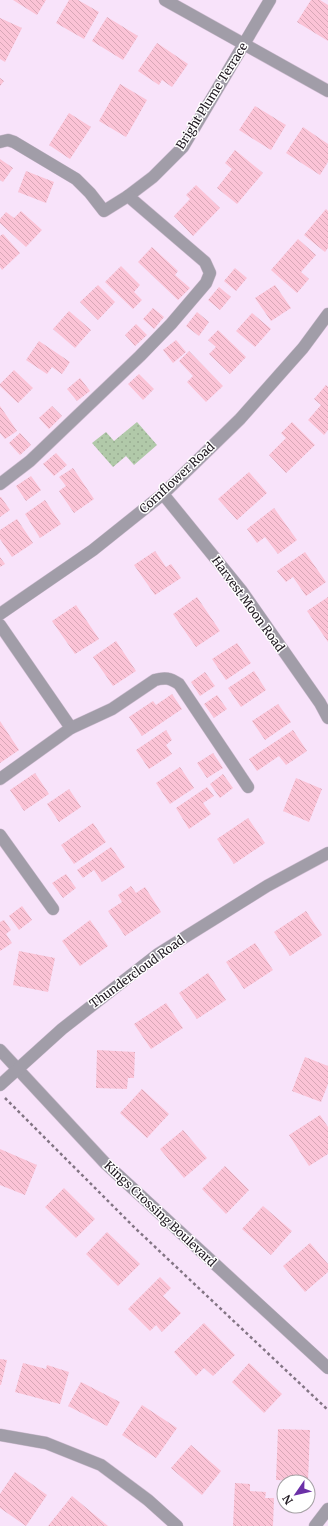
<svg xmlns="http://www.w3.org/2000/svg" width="328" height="1526" font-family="Merriweather,serif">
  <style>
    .park { fill: url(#park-dots) }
    .building { fill: url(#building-back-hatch) }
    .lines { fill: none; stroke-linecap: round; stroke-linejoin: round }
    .minor-casing { stroke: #d1bed3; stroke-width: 13 }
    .path { stroke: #837584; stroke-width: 2.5; stroke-dasharray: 3 3; stroke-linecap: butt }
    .minor { stroke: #a19da8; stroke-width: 12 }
    .labels { text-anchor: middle; stroke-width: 3; stroke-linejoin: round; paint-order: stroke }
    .street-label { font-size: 12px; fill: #1e171f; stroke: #fff }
  </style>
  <defs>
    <pattern id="park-dots" width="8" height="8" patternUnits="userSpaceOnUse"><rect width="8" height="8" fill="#b1c9a9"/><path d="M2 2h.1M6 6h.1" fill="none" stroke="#98ac91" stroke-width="1.8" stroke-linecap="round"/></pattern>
    <pattern id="building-back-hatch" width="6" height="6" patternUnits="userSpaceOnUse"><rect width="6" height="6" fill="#fbc3d6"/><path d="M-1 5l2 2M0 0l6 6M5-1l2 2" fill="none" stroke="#d7a7b7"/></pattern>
  </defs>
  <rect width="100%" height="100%" fill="#f8e3fa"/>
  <!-- park -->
  <polygon class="park" points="137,422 157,445 134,465 126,456 113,467 92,443 106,432 114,441"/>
  <!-- building -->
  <g class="building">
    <polygon points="13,0 46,0 37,15"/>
    <polygon points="69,0 78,0 99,12 84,39 56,23"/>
    <polygon points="311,0 320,0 328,5 328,41 297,22"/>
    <polygon points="107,17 138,36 123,60 92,41"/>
    <polygon points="0,18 22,28 5,62 0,59"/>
    <polygon points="157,43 188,64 172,87 162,80 159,85 138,71"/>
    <polygon points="0,78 4,81 0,86"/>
    <polygon points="120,84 147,100 126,137 99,121"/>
    <polygon points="255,106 286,125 271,150 239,130"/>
    <polygon points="69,113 91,127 70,159 49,145"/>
    <polygon points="303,127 328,144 328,162 320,175 286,153"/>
    <polygon points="235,150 263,173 237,204 217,188 232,169 225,163"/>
    <polygon points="0,159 13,168 3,182 0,180"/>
    <polygon points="26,171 54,182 46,203 18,192"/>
    <polygon points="196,185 220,208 193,236 174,216 190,199 186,195"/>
    <polygon points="326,209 328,211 328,248 325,252 304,235"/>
    <polygon points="21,211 42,230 26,247 0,223 0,219 6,212 14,218"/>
    <polygon points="3,234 20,253 2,270 0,267 0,236"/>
    <polygon points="298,239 316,255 301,272 309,279 297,293 271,270"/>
    <polygon points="152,247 178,271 175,275 190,288 178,300 138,262"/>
    <polygon points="121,266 140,285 134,292 142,300 133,309 105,282"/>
    <polygon points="235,268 247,278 236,291 224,281"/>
    <polygon points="98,285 115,302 98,320 80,302"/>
    <polygon points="275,285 291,308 271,321 255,298"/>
    <polygon points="219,287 231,297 220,310 208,300"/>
    <polygon points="153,308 164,317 154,329 143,319"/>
    <polygon points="69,311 91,330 75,348 53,329"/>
    <polygon points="197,312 209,322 199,336 186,326"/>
    <polygon points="252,313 271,329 255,347 236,331"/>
    <polygon points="136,324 147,335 135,346 125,335"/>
    <polygon points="218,330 246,357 230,374 209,354 216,347 208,340"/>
    <polygon points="176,340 186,352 173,363 163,350"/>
    <polygon points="39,341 70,362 62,374 52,367 47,374 26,360"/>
    <polygon points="189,351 223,386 206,402 187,382 193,376 179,361"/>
    <polygon points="14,370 33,388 18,403 0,386 0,384"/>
    <polygon points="139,374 154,389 143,400 128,384"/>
    <polygon points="80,378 90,391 77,401 67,389"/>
    <polygon points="326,385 328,387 328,430 324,435 308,420 321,405 314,399"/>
    <polygon points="0,406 17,431 5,439 0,433"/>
    <polygon points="52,406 62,416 49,429 39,418"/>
    <polygon points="292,422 315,445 286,473 269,455 286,438 281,433"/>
    <polygon points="20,433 31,445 20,455 9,443"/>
    <polygon points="56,453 67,465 54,476 43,464"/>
    <polygon points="73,468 94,499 74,513 59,491 66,486 59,477"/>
    <polygon points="249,472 267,493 237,520 218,499"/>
    <polygon points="31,476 41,490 26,501 16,486"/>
    <polygon points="0,497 1,497 10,510 0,517"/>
    <polygon points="45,500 61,524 40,538 25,514"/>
    <polygon points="274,508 297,540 278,554 265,537 257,543 247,529"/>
    <polygon points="17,519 33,543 12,557 0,539 0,530"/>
    <polygon points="155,551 166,567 171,564 181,578 155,595 134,565"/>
    <polygon points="305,552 326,582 306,596 293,577 286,582 277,571"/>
    <polygon points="0,557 5,564 0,567"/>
    <polygon points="197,597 220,631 196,647 173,614"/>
    <polygon points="328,597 328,642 307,611"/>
    <polygon points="76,605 99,639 75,654 52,621"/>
    <polygon points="116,641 136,671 113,686 93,657"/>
    <polygon points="237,643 251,663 226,680 212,659"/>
    <polygon points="254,671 266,690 241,707 228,688"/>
    <polygon points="205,672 215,686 200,696 191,682"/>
    <polygon points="172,694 182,709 142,736 129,717 153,701 156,705"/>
    <polygon points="217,695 227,709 214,718 204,704"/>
    <polygon points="278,704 291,722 265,740 252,721"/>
    <polygon points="0,721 19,750 0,763"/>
    <polygon points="166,730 172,740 166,745 172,754 149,769 136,750"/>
    <polygon points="293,730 307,751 286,765 279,756 257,771 249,759"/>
    <polygon points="213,753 223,768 207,778 197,763"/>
    <polygon points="180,767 194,788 170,804 156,783"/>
    <polygon points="35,773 49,794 24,811 10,790"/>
    <polygon points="223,774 233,788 220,798 210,784"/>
    <polygon points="296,778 322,789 309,822 283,811"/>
    <polygon points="207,787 214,796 203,803 211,814 189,829 176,808"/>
    <polygon points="69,789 81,807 59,822 47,804"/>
    <polygon points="248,818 265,843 234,864 217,839"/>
    <polygon points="93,823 106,842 74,864 61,845"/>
    <polygon points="111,847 125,867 102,882 94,870 83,878 77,870"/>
    <polygon points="66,874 76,888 63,898 52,883"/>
    <polygon points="131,886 136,893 145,887 161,912 125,936 108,911 122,902 118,895"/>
    <polygon points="22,906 32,920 19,930 9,916"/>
    <polygon points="306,911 322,935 290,956 274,932"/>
    <polygon points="4,920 11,930 6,934 12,943 0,951 0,922"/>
    <polygon points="90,920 108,946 80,966 62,941"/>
    <polygon points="255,943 273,970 244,989 226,962"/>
    <polygon points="19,951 55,958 48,992 13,985"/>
    <polygon points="208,973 226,1000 197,1019 179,993"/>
    <polygon points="166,1003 183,1028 151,1049 134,1024"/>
    <polygon points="97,1050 135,1052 134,1078 128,1078 127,1089 96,1088"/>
    <polygon points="305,1057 328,1066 328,1084 321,1102 292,1091"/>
    <polygon points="142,1089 169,1114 147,1138 120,1113"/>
    <polygon points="320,1115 328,1127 328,1154 309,1166 289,1135"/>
    <polygon points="183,1130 207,1158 184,1178 160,1149"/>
    <polygon points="0,1149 37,1165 25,1195 0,1185"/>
    <polygon points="225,1166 249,1190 226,1214 202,1189"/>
    <polygon points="64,1188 95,1219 76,1238 45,1207"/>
    <polygon points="263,1206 292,1231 271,1255 242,1229"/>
    <polygon points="107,1232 140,1264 118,1286 86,1254"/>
    <polygon points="310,1243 328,1264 328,1272 305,1292 283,1266"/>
    <polygon points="160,1277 171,1288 163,1296 181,1313 162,1332 156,1325 150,1331 128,1309"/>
    <polygon points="204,1323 235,1355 213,1376 204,1368 196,1376 174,1352"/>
    <polygon points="0,1359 7,1360 1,1385 0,1385"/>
    <polygon points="23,1363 46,1369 47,1365 69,1372 60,1404 15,1392"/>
    <polygon points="249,1363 282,1394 264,1413 232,1382"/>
    <polygon points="81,1382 120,1402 107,1426 68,1406"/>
    <polygon points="142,1405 177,1428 156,1458 122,1435"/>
    <polygon points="278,1429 310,1430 308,1481 276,1480"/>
    <polygon points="191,1445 221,1471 202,1495 171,1468"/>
    <polygon points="15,1472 47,1495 26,1526 0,1508 0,1494"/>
    <polygon points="235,1483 250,1484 250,1491 266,1492 265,1498 274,1498 273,1526 233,1526"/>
    <polygon points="72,1496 108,1526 48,1526"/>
  </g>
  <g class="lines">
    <defs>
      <g id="minor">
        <polyline points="165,0 328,91"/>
        <polyline points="0,142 8,140 14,142 76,179 90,193 104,211 128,196 153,177 183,147 270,0"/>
        <polyline points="0,484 30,461 140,356 171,324 206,283 210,273 205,262 128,196"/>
        <polyline points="163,494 241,590 320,703 328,718"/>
        <polyline points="0,614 93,550 163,494 240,419 303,348 328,314"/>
        <polyline points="0,625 71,728"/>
        <path d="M0,779L71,728L112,709L155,680C165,677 170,678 179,684L248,787"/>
        <polyline points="0,835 53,909"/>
        <polyline points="0,1050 105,1163 328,1368"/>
        <polyline points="0,1085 62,1029 158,954 267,886 328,853"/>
        <polyline points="0,1435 46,1443 101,1465 148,1500 177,1526"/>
        <polyline points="315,1526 328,1509"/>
      </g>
    </defs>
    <!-- minor casing -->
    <use href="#minor" class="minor-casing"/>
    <!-- path -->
    <polyline class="path" points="5,1098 135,1228 328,1410"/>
    <!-- minor -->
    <use href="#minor" class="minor"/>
  </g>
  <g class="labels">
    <!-- street labels -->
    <g class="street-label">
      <text transform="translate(212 96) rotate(-58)" y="4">Bright Plume Terrace</text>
      <text transform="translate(177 478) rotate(-43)" y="4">Cornflower Road</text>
      <text transform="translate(248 604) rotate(54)" y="4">Harvest Moon Road</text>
      <text transform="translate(137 972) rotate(-36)" y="4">Thundercloud Road</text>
      <text transform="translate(160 1214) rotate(43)" y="4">Kings Crossing Boulevard</text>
    </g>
  </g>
  <!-- north arrow -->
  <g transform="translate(296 1494) rotate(236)"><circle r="19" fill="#ffffff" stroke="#a5a2a5"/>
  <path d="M0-3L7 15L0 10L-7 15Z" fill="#6b30a7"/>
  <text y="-6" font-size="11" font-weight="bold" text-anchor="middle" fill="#1e171f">N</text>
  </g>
</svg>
